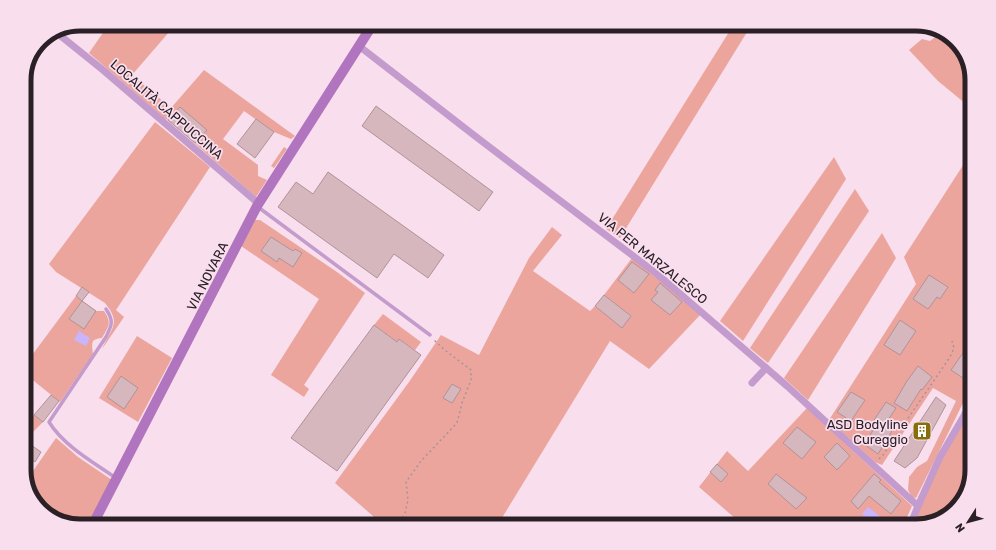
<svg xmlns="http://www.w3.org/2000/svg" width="996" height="550" font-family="Rubik,sans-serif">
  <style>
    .green { fill: #eba59d }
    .water { fill: #cab4fb }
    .building { fill: #d6b7bd; stroke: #b09298 }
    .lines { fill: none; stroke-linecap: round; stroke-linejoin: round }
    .path { stroke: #a6929e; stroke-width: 1.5; stroke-dasharray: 2 3; stroke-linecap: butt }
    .service { stroke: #c39bcd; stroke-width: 3.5 }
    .minor { stroke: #c39bcd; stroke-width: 7 }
    .secondary { stroke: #b174be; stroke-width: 10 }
    .labels { text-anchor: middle; stroke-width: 3.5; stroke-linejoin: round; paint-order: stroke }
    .street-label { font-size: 13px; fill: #2a2026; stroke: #f9deed }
    .poi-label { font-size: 13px; fill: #2a2026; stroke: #f9deed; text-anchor: end }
    .rim { fill: none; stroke: #2a2026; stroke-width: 5 }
  </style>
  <rect width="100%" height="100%" fill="#f9deed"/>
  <!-- green -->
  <g class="green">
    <polygon points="109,24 176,24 132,75 171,108 204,70 295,136 291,139 274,132 244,111 223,139 258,165 258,176 267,180 256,197 168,120 164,118 89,53"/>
    <polygon points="734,24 752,24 620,238 606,229"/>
    <polygon points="943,31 963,49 972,76 972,109 938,81 909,50 922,39 930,41"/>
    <path d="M155,122L210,167L116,310L124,317L102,349C111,328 122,324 105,303L56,272L49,264Z"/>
    <polygon points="284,147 287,149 274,168 271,166"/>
    <polygon points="834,157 846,179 743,341 720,321"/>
    <polygon points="967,159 972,164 972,388 962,405 916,498 912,497 908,490 909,477 917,467 927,461 956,401 933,388 882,465 875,462 829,420 916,284 904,257"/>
    <polygon points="855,189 869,211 768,363 750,348"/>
    <polygon points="255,220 260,220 337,272 365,293 304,385 309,389 304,397 271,375 319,299 241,246"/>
    <polygon points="552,227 562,235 533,271 590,311 595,306 622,327 631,316 604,295 632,258 701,314 649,369 610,341 497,526 391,526 381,523 335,483 409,382 441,335 479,355 529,258"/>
    <polygon points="882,233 896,258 808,400 784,378"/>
    <path d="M76,296L96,311H104C112,323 109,326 102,338C90,339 92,343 93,354L60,402L24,373V366Z"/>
    <polygon points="383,314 421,342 415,350 399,339 397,342 374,325"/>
    <polygon points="137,336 172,358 138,422 99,398"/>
    <polygon points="972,407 972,470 966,495 947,517 916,526 912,526 943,456"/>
    <polygon points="807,408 912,506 903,526 744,526 699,487 727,451 748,471"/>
    <polygon points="34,415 43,422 32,433 24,437 24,428"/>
    <polygon points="56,438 78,457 112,480 88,526 80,526 55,520 33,501 26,481"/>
    <polygon points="219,518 229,526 213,526"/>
  </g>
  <!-- water -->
  <g class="water">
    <polygon points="79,331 90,338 86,346 74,340"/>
    <polygon points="868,507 881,517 875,524 862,514"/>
  </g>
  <!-- building -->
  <g class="building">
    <polygon points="376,106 493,192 479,211 362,126"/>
    <polygon points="180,107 207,130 195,143 168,120"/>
    <polygon points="256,119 274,132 255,158 237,144"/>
    <polygon points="328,172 444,255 428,278 394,254 377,278 278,207 296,182 313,194"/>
    <polygon points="271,237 293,251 295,249 302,253 293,267 279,258 277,262 261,251"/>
    <polygon points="632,262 649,274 634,293 618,280"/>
    <polygon points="929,275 948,287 940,299 937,297 928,309 913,299"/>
    <polygon points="660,283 682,302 670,315 651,300 658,292 655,290"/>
    <polygon points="82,287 89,292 82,301 76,296"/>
    <polygon points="972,292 972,311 963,305"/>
    <polygon points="604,295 631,316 622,328 595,306"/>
    <polygon points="82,301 96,311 84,329 69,319"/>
    <polygon points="900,320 916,331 900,355 884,345"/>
    <polygon points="374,325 397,342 399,339 421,355 337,471 291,438"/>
    <polygon points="972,340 972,366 963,378 951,370"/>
    <polygon points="918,366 932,377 922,390 921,389 907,411 894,403 907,381"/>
    <polygon points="121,376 138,388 124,409 107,397"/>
    <polygon points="452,384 461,389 452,403 443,398"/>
    <polygon points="851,392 865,400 851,421 837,412"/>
    <polygon points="51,395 59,401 43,422 34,415"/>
    <polygon points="936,397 946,405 917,458 905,468 894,461"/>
    <polygon points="886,402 896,408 884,426 892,431 878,454 864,444 878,423 874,420"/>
    <polygon points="797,427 816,442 802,459 783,443"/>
    <polygon points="24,440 41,452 35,462 31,459 24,468"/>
    <polygon points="837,443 850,456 837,470 824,457"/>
    <polygon points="717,464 728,474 721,482 710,472"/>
    <polygon points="776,474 807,498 796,509 768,484"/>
    <polygon points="874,474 881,480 879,482 901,501 891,514 869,496 858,509 851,501"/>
  </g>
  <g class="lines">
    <!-- path -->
    <g class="path">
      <polyline points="879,459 883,455 950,357 954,348 952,341"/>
      <polyline points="397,526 405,513 408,500 406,482 421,461 457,423 462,403 471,380 471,370 446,351 434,340"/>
    </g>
    <!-- service -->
    <g class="service">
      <polyline points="258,207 430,335"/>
      <path d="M106,309C114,321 112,325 106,337L49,422C64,446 93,462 116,478"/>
    </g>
    <!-- minor -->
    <g class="minor">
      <polyline points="57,33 103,70 259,204"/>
      <polyline points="359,46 475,136 657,274 787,386 918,506 910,526"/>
      <polyline points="752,383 766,368"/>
      <polyline points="965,414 972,424"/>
      <polyline points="918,506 940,457 972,402"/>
    </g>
    <!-- secondary -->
    <polyline class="secondary" points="92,526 257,206 373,24"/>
  </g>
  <!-- icons -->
  <defs>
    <symbol id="building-square" viewBox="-11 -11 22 22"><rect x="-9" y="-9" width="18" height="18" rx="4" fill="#876e0c" stroke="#f9deed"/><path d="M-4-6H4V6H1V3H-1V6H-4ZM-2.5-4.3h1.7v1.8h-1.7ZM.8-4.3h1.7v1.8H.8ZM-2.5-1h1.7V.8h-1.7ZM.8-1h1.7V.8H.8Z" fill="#fff"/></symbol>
  </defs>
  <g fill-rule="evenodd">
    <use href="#building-square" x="911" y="420" width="22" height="22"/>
  </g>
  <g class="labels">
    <!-- street labels -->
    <g class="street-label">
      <text transform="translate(167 109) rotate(41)" y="5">LOCALITÀ CAPPUCCINA</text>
      <text transform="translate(653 258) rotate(39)" y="5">VIA PER MARZALESCO</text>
      <text transform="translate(207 276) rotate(-63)" y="5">VIA NOVARA</text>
    </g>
    <!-- poi labels -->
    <g class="poi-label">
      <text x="908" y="429">ASD Bodyline<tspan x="908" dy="15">Cureggio</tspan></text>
    </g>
  </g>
  <!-- crop -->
  <path d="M0 0H996V550H0ZM80 31H916A49 49 0 0 1 965 80V470A49 49 0 0 1 916 519H80A49 49 0 0 1 31 470V80A49 49 0 0 1 80 31Z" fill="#f9deed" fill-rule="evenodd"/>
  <path class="rim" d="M80 31H916A49 49 0 0 1 965 80V470A49 49 0 0 1 916 519H80A49 49 0 0 1 31 470V80A49 49 0 0 1 80 31Z"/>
  <!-- north arrow -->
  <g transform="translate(968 522) rotate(234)" stroke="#f9deed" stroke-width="3" paint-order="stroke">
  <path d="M0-3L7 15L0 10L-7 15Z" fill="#2a2026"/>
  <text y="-6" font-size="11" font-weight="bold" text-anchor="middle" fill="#2a2026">N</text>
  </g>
</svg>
